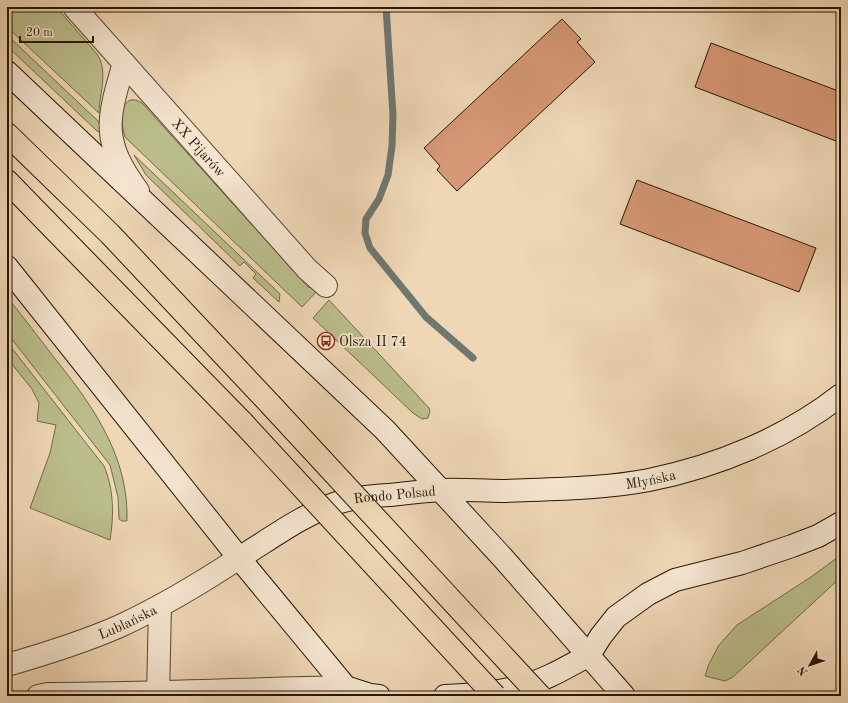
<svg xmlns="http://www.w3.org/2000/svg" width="848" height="703" font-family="'Old Standard TT',serif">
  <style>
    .green { fill: #bbbe8c; stroke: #726a48 }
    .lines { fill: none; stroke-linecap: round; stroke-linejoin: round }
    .stream { stroke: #6f7770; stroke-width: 7 }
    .building { fill: #d79876; stroke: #291603 }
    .minor-casing { stroke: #5a4630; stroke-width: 24 }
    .tertiary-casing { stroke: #5a4630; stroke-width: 24 }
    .secondary-casing { stroke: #291603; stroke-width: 24 }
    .primary-casing { stroke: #291603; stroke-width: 24 }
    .minor { stroke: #f5e5d0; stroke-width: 22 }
    .tertiary { stroke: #f5e5d0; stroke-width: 22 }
    .secondary { stroke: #f5e5d0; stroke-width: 22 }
    .primary { stroke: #efd7b6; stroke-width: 22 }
    .primary-bridge-casing { stroke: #291603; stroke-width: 24; stroke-linecap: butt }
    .primary-bridge { stroke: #efd7b6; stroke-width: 22 }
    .labels { text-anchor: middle; stroke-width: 3.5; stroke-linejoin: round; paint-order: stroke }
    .street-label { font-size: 14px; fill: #291603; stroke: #f5e5d0 }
    .poi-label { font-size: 14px; fill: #291603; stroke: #f5e5d0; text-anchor: start }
  </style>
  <rect width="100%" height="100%" fill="#efd7b6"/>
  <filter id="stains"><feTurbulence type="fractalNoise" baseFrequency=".005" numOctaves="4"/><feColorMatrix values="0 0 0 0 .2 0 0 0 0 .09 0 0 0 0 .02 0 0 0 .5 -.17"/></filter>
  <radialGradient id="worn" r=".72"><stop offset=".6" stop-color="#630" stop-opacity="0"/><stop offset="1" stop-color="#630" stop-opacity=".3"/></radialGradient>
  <!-- green -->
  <g class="green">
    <path d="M7,7H56L97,54C109,72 99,94 99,113L7,27Z"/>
    <polygon points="7,35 99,122 100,132 97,131 7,46"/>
    <path d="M130,100H136L142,103L309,288L313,284L319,289L302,307L125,137C122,126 118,107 130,100Z"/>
    <polygon points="134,155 280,294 279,302 253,278 256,274 244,262 240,266 146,175"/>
    <path d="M7,297C24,318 40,339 56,360C94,407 129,458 127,521H122L119,519L118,497L110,465L7,333Z"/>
    <polygon points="329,300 429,408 430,411 428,418 422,419 413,413 313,318"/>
    <path d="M7,342L104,466C114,490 114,515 110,540L30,508L50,453L56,425L37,421L39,403L32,389L7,358Z"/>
    <polygon points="841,555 841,577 733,677 725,681 705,676 709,664 719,645 737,625 811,577"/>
  </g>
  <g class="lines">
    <!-- stream -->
    <polyline class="stream" points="386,7 393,115 392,146 388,175 379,199 366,219 365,233 370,248 426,317 473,358"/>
  </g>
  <!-- building -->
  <g class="building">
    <polygon points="562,19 581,39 577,42 595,62 457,191 437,170 440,166 424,148"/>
    <polygon points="711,43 841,92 841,143 695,87"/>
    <polygon points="637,180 816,248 799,292 620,224"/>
  </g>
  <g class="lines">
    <defs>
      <g id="minor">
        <path id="s1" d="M74,7L307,269L326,286"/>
        <path d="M124,63C107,121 101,140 138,191"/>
        <polyline points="158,696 160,606"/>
      </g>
      <g id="tertiary">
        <path id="s2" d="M7,665C45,654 84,642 120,626C161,607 201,583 239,558"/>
        <path d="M38,696L48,694C147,694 246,689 345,687"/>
      </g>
      <g id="secondary">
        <polyline points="7,72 385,430 503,558 624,696"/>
        <polyline points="7,267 239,558 353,696"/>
        <path id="s3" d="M239,558C272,538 303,514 340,502C356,497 374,496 390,495C407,493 425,491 442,490C462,489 482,491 502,491C550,489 603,489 649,480C718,466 786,438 841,395"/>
        <polyline points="589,655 601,636 616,617 648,594 675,580 742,563 792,546 818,536 841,523"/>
        <polyline points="345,687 370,695 379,696"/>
        <path d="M445,696C469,695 495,693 519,687C544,681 567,667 589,655"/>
      </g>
      <g id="primary">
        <polyline points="7,134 110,234 270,404"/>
        <polyline points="7,181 243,423"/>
      </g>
    </defs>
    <!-- minor casing -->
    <use href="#minor" class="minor-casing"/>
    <!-- tertiary casing -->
    <use href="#tertiary" class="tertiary-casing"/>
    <!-- secondary casing -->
    <use href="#secondary" class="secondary-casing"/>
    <!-- primary casing -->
    <use href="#primary" class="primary-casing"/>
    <!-- minor -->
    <use href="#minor" class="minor"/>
    <!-- tertiary -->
    <use href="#tertiary" class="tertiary"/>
    <!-- secondary -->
    <use href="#secondary" class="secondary"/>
    <!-- primary -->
    <use href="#primary" class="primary"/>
    <defs>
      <g id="primary-bridge">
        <polyline points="270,404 540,696"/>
        <polyline points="243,423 495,696"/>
      </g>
    </defs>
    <!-- primary-bridge casing -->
    <use href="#primary-bridge" class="primary-bridge-casing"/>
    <!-- primary-bridge -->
    <use href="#primary-bridge" class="primary-bridge"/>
  </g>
  <!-- icons -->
  <defs>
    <symbol id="bus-ring" viewBox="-11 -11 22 22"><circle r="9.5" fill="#f5e5d0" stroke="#8f2418" stroke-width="1.5"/><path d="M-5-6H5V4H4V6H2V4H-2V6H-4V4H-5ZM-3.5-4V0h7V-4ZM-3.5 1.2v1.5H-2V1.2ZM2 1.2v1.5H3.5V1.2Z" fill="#8f2418"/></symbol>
  </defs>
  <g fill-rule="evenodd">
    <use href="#bus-ring" x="316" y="331" width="20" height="20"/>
  </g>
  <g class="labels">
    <!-- street labels -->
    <g class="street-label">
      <text dy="5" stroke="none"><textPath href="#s1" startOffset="188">XX Pijarów</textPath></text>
      <text dy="5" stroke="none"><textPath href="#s3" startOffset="428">Młyńska</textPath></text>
      <text dy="5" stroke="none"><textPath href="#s3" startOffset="171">Rondo Polsad</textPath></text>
      <text dy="5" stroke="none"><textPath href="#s2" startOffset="128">Lublańska</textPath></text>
    </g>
    <!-- poi labels -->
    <g class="poi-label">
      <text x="339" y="346">Olsza II 74</text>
    </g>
  </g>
  <!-- margin -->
  <rect width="848" height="703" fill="none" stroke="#efd7b6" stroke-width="24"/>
  <rect x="8" y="8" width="832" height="687" fill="none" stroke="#291603" stroke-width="2"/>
  <rect x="12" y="12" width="824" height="679" fill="none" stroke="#291603"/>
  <!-- north arrow -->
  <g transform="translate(810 665) rotate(230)" stroke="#f5e5d0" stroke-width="3" paint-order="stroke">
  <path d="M0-3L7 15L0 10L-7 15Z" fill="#291603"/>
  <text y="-6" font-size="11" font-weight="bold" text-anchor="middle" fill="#291603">N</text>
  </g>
  <!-- scale -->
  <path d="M20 36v6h73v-6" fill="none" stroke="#291603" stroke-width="2"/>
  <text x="26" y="36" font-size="12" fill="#291603" stroke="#f5e5d0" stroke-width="3" paint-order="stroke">20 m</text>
  <rect width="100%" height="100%" filter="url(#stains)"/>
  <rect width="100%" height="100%" fill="url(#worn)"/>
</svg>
